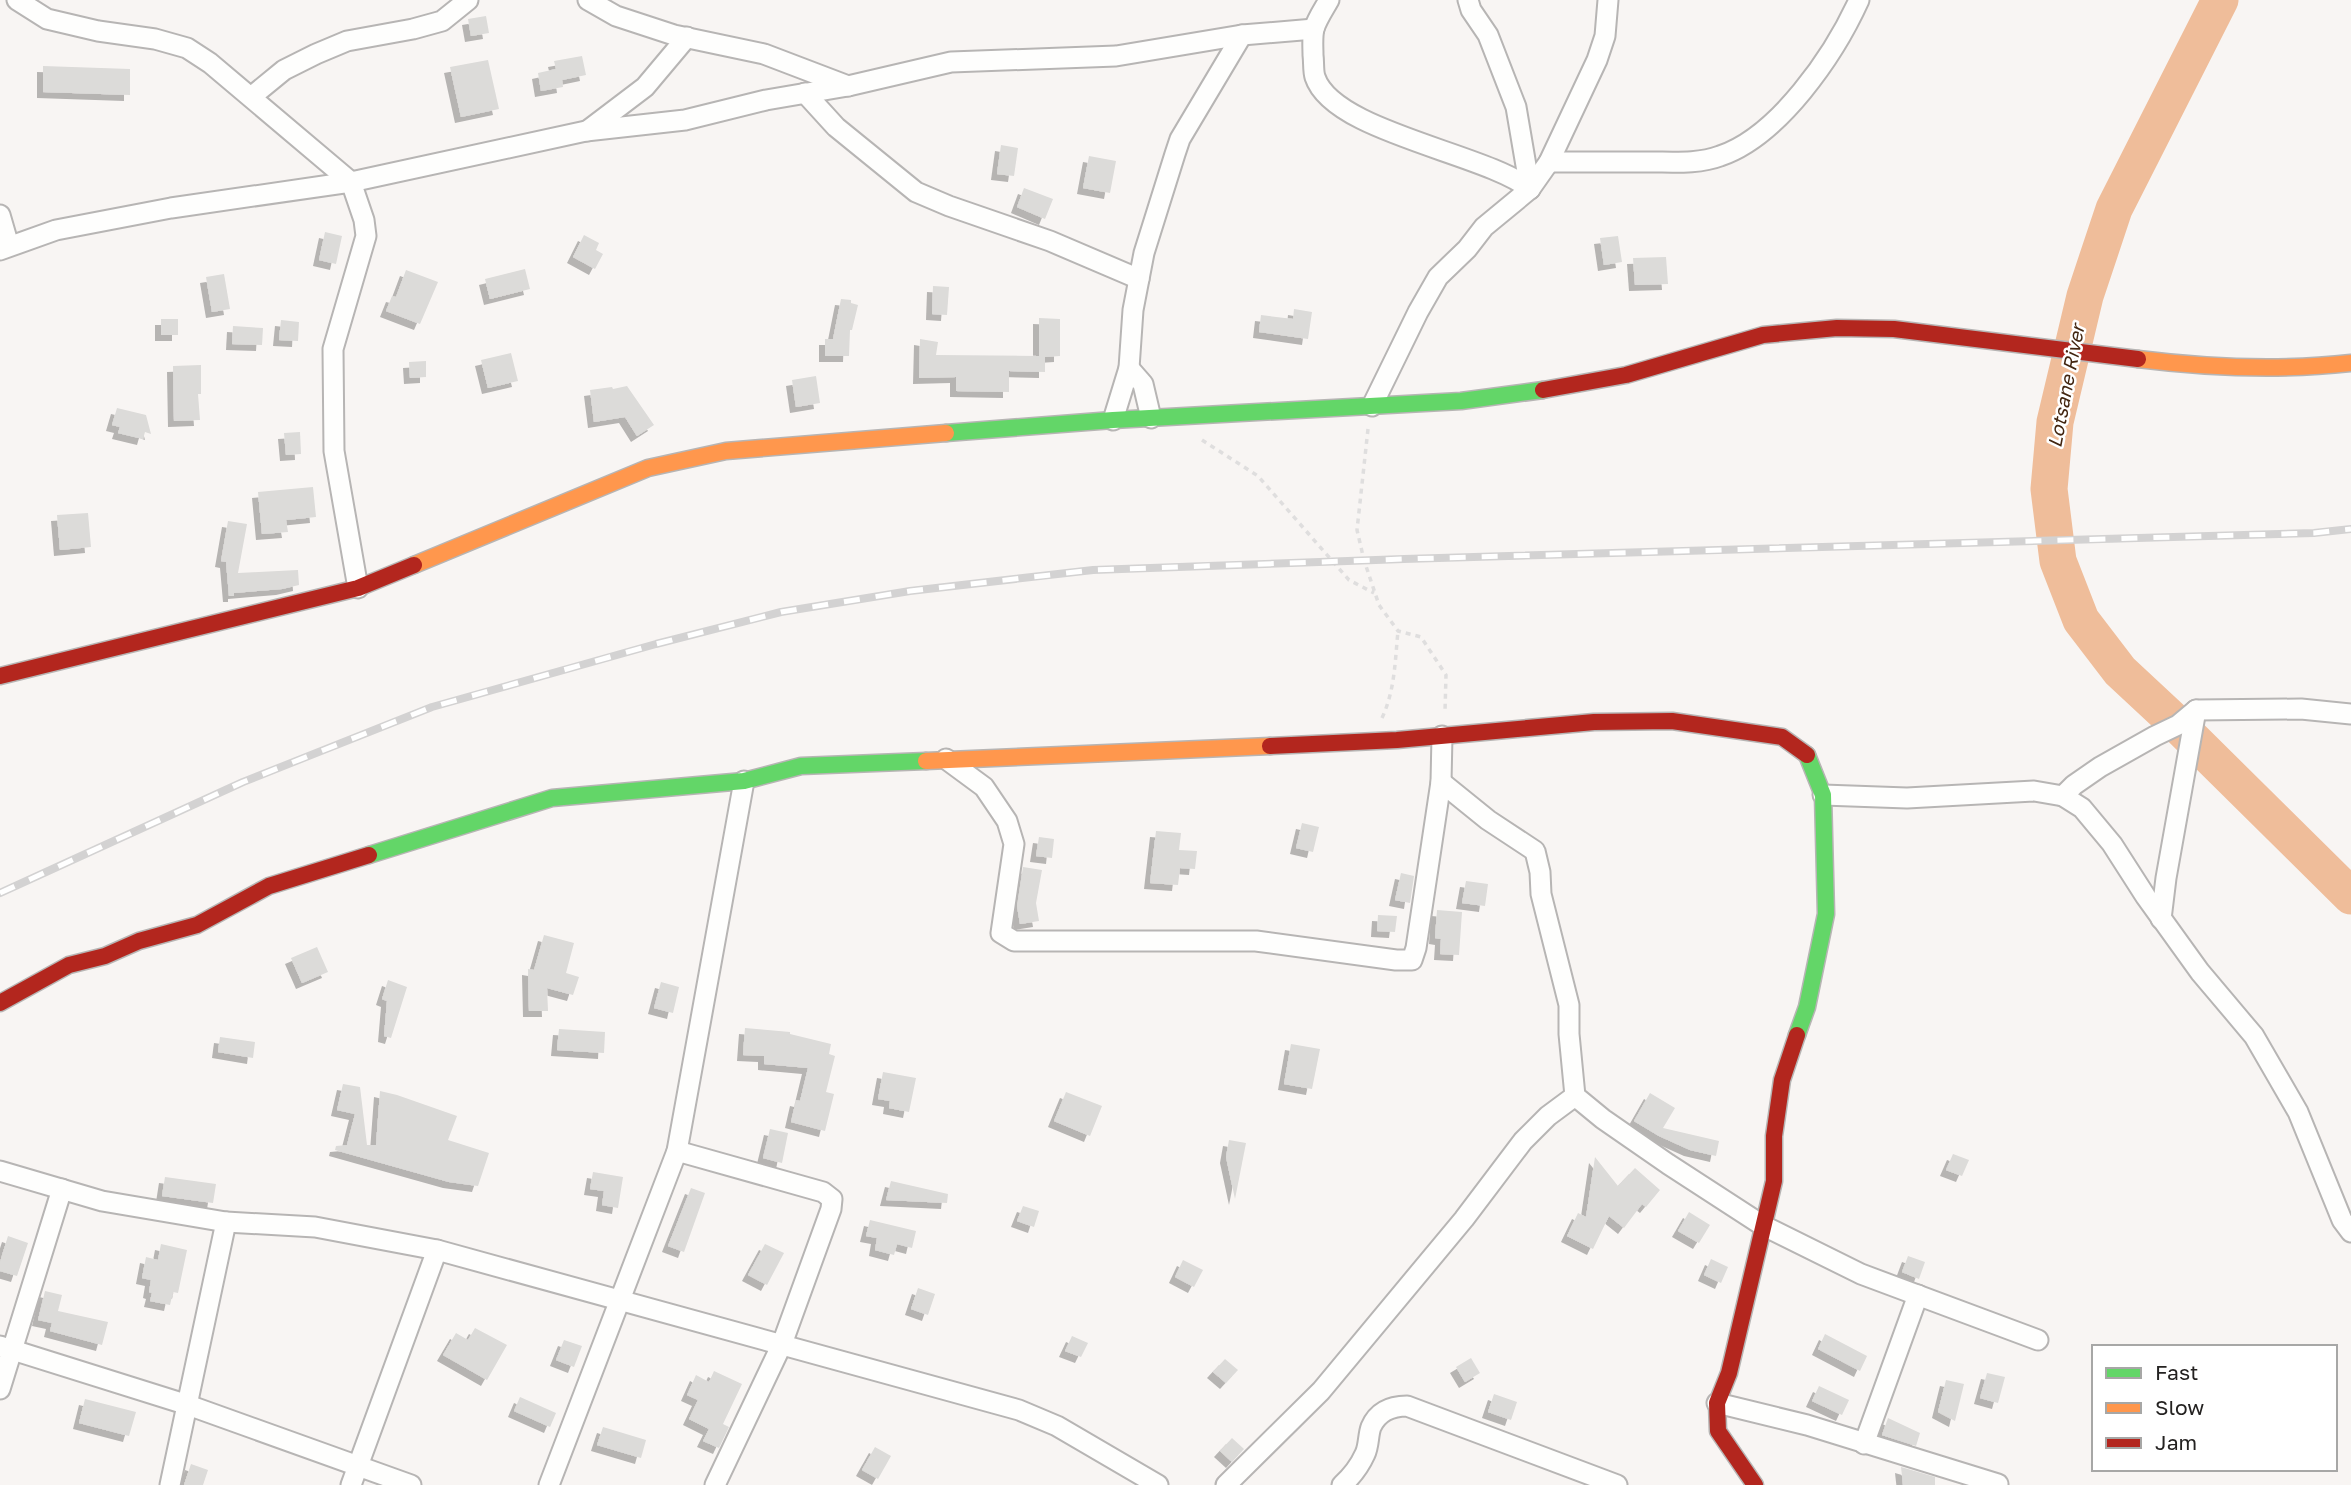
<svg xmlns="http://www.w3.org/2000/svg" width="2351" height="1485" font-family="'Golos Text',sans-serif">
  <style>
    .lines { fill: none; stroke-linecap: round; stroke-linejoin: round }
    .river { stroke: #efbd9a; stroke-width: 37 }
    .building { fill: #dcdbd9; filter: url(#shadow) }
    .street-casing { stroke: #b7b5b4; stroke-width: 23 }
    .fast-casing { stroke: #b7b5b4; stroke-width: 19 }
    .slow-casing { stroke: #b7b5b4; stroke-width: 19 }
    .jam-casing { stroke: #b7b5b4; stroke-width: 19 }
    .path { stroke: #dfdede; stroke-width: 3.5; stroke-dasharray: 5 5; stroke-linecap: butt }
    .street { stroke: #fefefd; stroke-width: 19 }
    .fast { stroke: #63d668; stroke-width: 16 }
    .slow { stroke: #ff974d; stroke-width: 16 }
    .jam { stroke: #b3261e; stroke-width: 16 }
    .rail-casing { stroke: #d3d2d2; stroke-width: 8 }
    .rail { stroke: #fff; stroke-width: 5; stroke-dasharray: 16; stroke-linecap: butt }
    .labels { text-anchor: middle; stroke-width: 5; stroke-linejoin: round; paint-order: stroke }
    .water-label { font-size: 19px; font-style: italic; fill: #422510; stroke: #fff }
  </style>
  <defs>
    <filter id="shadow"><feDropShadow dx="-6" dy="6" stdDeviation="0" flood-color="#0004"/></filter>
  </defs>
  <rect width="100%" height="100%" fill="#f8f5f3"/>
  <g class="lines">
    <!-- river -->
    <polyline class="river" points="2220,0 2114,209 2085,296 2055,422 2049,489 2058,561 2081,620 2120,671 2178,725 2351,896"/>
  </g>
  <!-- building -->
  <g class="building">
    <polygon points="486,16 489,33 471,36 468,19"/>
    <polygon points="582,56 586,75 562,80 563,87 541,91 538,73 556,69 554,61"/>
    <polygon points="488,60 499,109 461,117 450,67"/>
    <polygon points="43,66 130,69 130,95 43,92"/>
    <polygon points="1001,145 1018,148 1014,176 997,174"/>
    <polygon points="1089,156 1116,161 1110,193 1083,188"/>
    <polygon points="1024,188 1053,199 1045,219 1017,207"/>
    <polygon points="325,232 342,236 336,264 319,260"/>
    <polygon points="584,235 599,243 596,250 603,254 595,269 573,257"/>
    <polygon points="1618,236 1622,262 1604,265 1600,238"/>
    <polygon points="1666,257 1668,284 1635,285 1633,258"/>
    <polygon points="525,269 530,289 490,299 485,279"/>
    <polygon points="406,270 438,282 420,324 386,311 392,296 396,297"/>
    <polygon points="224,274 230,309 212,312 206,277"/>
    <polygon points="933,286 949,287 947,315 932,314"/>
    <polygon points="841,299 851,300 851,303 858,305 852,330 850,330 849,356 825,356 825,339 833,339"/>
    <polygon points="1294,309 1312,312 1308,339 1259,332 1261,315 1293,319"/>
    <polygon points="1039,318 1060,319 1060,356 1045,357 1045,372 1009,371 1009,392 956,391 956,377 919,378 920,339 938,342 936,355 1039,356"/>
    <rect x="161" y="319" width="17" height="16"/>
    <polygon points="281,320 299,322 298,341 279,340"/>
    <polygon points="233,326 263,328 262,345 232,344"/>
    <polygon points="511,353 518,381 488,388 481,360"/>
    <polygon points="426,361 426,377 410,378 409,362"/>
    <polygon points="201,365 201,394 198,394 200,420 174,421 173,366"/>
    <polygon points="816,376 820,403 796,407 792,380"/>
    <polygon points="627,386 654,425 637,436 625,417 594,422 590,390 612,387 613,389"/>
    <polygon points="117,408 146,415 151,434 145,432 143,439 118,433 120,427 112,425"/>
    <polygon points="300,432 301,454 286,455 284,433"/>
    <polygon points="313,487 316,517 286,520 288,532 262,534 258,492"/>
    <polygon points="88,513 91,547 60,550 57,515"/>
    <polygon points="228,521 247,524 238,573 298,570 299,585 282,589 234,593 234,596 229,596 226,562 221,561"/>
    <polygon points="1302,823 1319,827 1313,852 1296,848"/>
    <polygon points="1156,831 1181,833 1179,850 1197,851 1195,869 1180,868 1178,885 1150,883"/>
    <polygon points="1039,837 1054,839 1052,858 1036,856"/>
    <polygon points="1023,867 1042,870 1036,903 1039,921 1020,924 1017,906"/>
    <polygon points="1401,873 1414,876 1410,903 1395,900"/>
    <polygon points="1466,881 1488,884 1485,906 1462,903"/>
    <polygon points="1437,910 1462,912 1459,955 1440,954 1441,939 1435,938"/>
    <polygon points="1378,915 1397,916 1395,932 1377,931"/>
    <polygon points="544,935 574,943 566,973 579,977 573,995 547,988 548,1011 529,1011 528,969 534,970"/>
    <polygon points="317,947 328,972 302,983 291,958"/>
    <polygon points="388,980 407,987 391,1038 384,1036 387,1001 382,999"/>
    <polygon points="661,982 679,987 673,1013 654,1008"/>
    <polygon points="745,1028 790,1032 790,1034 831,1044 829,1054 835,1056 826,1092 834,1094 825,1131 791,1122 796,1100 800,1101 808,1068 764,1064 764,1056 743,1055"/>
    <polygon points="559,1029 605,1032 604,1053 557,1050"/>
    <polygon points="220,1037 255,1042 253,1058 218,1052"/>
    <polygon points="1291,1044 1320,1049 1312,1089 1284,1084"/>
    <polygon points="883,1072 916,1078 909,1112 889,1108 890,1101 878,1099"/>
    <polygon points="343,1084 360,1087 367,1145 376,1145 380,1091 397,1095 457,1116 448,1140 489,1153 478,1186 449,1182 335,1150 336,1146 347,1145 355,1114 337,1110"/>
    <polygon points="1066,1092 1102,1106 1090,1136 1054,1121"/>
    <polygon points="1650,1093 1675,1108 1663,1128 1719,1141 1716,1156 1690,1150 1659,1136 1634,1121"/>
    <polygon points="770,1129 788,1133 782,1163 763,1158"/>
    <polygon points="1229,1140 1246,1143 1235,1199 1226,1157"/>
    <polygon points="1953,1154 1969,1160 1962,1176 1946,1170"/>
    <polygon points="1595,1157 1618,1186 1635,1168 1660,1190 1646,1207 1642,1204 1624,1228 1609,1216 1593,1249 1567,1236 1578,1213 1586,1217"/>
    <polygon points="593,1172 623,1177 618,1208 602,1205 604,1191 590,1189"/>
    <polygon points="165,1177 216,1184 213,1203 162,1196"/>
    <polygon points="891,1181 948,1194 947,1203 886,1200"/>
    <polygon points="691,1188 705,1193 684,1252 668,1246"/>
    <polygon points="1023,1206 1039,1211 1034,1227 1017,1221"/>
    <polygon points="1689,1212 1710,1225 1699,1243 1678,1231"/>
    <polygon points="870,1220 916,1231 912,1248 897,1244 894,1255 875,1250 877,1238 866,1236"/>
    <polygon points="8,1236 28,1243 17,1276 0,1271 0,1262"/>
    <polygon points="161,1244 187,1250 178,1293 173,1292 170,1305 150,1301 152,1293 149,1292 151,1280 142,1278 146,1257 158,1260"/>
    <polygon points="765,1244 784,1253 767,1285 748,1275"/>
    <polygon points="1908,1256 1925,1262 1919,1279 1902,1272"/>
    <polygon points="1711,1259 1728,1267 1721,1283 1704,1275"/>
    <polygon points="1183,1260 1203,1270 1194,1287 1175,1277"/>
    <polygon points="918,1288 935,1294 928,1315 911,1309"/>
    <polygon points="45,1291 62,1295 58,1311 108,1322 102,1345 50,1331 52,1323 38,1320"/>
    <polygon points="475,1328 507,1345 487,1380 443,1355 456,1333 468,1340"/>
    <polygon points="1825,1334 1867,1356 1860,1371 1818,1349"/>
    <polygon points="1072,1336 1088,1343 1081,1357 1065,1351"/>
    <polygon points="564,1340 582,1346 574,1367 556,1360"/>
    <polygon points="1471,1358 1480,1373 1465,1382 1456,1367"/>
    <polygon points="1225,1359 1238,1370 1226,1383 1213,1372"/>
    <polygon points="714,1371 742,1384 723,1424 729,1427 719,1448 703,1441 709,1429 689,1419 698,1400 687,1395 696,1375 709,1382"/>
    <polygon points="1987,1373 2005,1377 1998,1403 1980,1398"/>
    <polygon points="1946,1380 1964,1384 1955,1421 1938,1412"/>
    <polygon points="1819,1386 1849,1400 1842,1415 1812,1401"/>
    <polygon points="1494,1394 1517,1402 1511,1420 1488,1412"/>
    <polygon points="520,1397 556,1413 550,1427 514,1411"/>
    <polygon points="85,1399 136,1412 129,1436 79,1423"/>
    <polygon points="1888,1418 1920,1433 1916,1446 1882,1435"/>
    <polygon points="603,1427 646,1440 641,1458 597,1445"/>
    <polygon points="1232,1438 1244,1449 1232,1462 1220,1451"/>
    <polygon points="875,1447 891,1456 878,1479 862,1470"/>
    <polygon points="191,1464 208,1470 203,1485 184,1485"/>
    <polygon points="1901,1467 1935,1477 1935,1485 1903,1485"/>
  </g>
  <g class="lines">
    <defs>
      <g id="street">
        <polyline points="17,0 47,19 98,31 155,39 187,48 210,63 351,182 364,220 366,236 333,349 334,451 358,588"/>
        <polyline points="588,0 616,16 674,35 764,54 848,86"/>
        <path d="M1329,0C1324,9 1317,19 1314,29C1312,37 1313,47 1313,55C1314,62 1313,71 1315,77C1333,132 1485,153 1530,189"/>
        <polyline points="1468,0 1471,10 1488,35 1516,107 1530,189"/>
        <polyline points="805,93 836,127 916,192 949,206 1050,241 1139,279"/>
        <polyline points="251,97 284,70 316,54 347,41 413,29 442,21 468,0"/>
        <polyline points="587,131 645,87 687,37"/>
        <path d="M1549,162C1583,162 1617,162 1651,162C1673,162 1699,164 1720,156C1779,136 1834,55 1859,0"/>
        <polyline points="0,215 9,246"/>
        <polyline points="0,250 56,230 171,208 351,182 586,131 685,120 766,100 848,86 951,62 1116,56 1242,35 1314,29"/>
        <polyline points="1129,368 1143,384 1151,418"/>
        <polyline points="1372,406 1418,312 1438,277 1467,249 1484,227 1530,189 1549,162 1597,60 1605,36 1608,0"/>
        <polyline points="1113,420 1129,368 1133,310 1144,253 1175,154 1180,139 1242,35"/>
        <polyline points="946,759 984,787 1007,821 1014,844 1001,933 1014,941 1256,941 1396,960 1412,960 1416,948 1441,782 1442,736"/>
        <polyline points="1441,782 1488,820 1535,851 1540,872 1541,894 1569,1005 1569,1034 1575,1096 1603,1119 1668,1164 1762,1225 1861,1274 2038,1340"/>
        <polyline points="1823,795 1907,798 2034,791 2063,796 2082,808 2112,844 2146,897 2200,972 2254,1036 2298,1112 2342,1220 2351,1232"/>
        <polyline points="2063,796 2074,785 2100,767 2155,736 2178,725 2196,710 2301,709 2351,714"/>
        <polyline points="2161,919 2166,878 2196,710"/>
        <polyline points="677,1151 823,1192 832,1199 831,1209 782,1344 715,1485"/>
        <polyline points="0,1171 102,1201 226,1222 315,1227 437,1250 1019,1410 1057,1426 1158,1485"/>
        <polyline points="0,1346 188,1405 411,1485"/>
        <polyline points="0,1389 62,1189"/>
        <polyline points="1717,1403 1807,1425 1998,1484"/>
        <polyline points="1864,1444 1918,1295"/>
        <polyline points="170,1485 226,1222"/>
        <polyline points="351,1485 437,1250"/>
        <polyline points="549,1485 677,1151 744,781"/>
        <polyline points="1226,1485 1321,1391 1464,1219 1523,1141 1548,1116 1575,1096"/>
        <path d="M1342,1485C1351,1477 1360,1465 1365,1454C1369,1446 1368,1435 1371,1427C1378,1411 1392,1406 1407,1406L1617,1485"/>
      </g>
      <g id="fast">
        <polyline points="946,433 1113,420 1461,401 1543,390"/>
        <polyline points="369,855 552,798 744,781 801,766 926,761"/>
        <polyline points="1797,1035 1807,1007 1826,914 1823,795 1807,755"/>
      </g>
      <g id="slow">
        <path d="M2138,359C2210,368 2280,371 2351,363"/>
        <polyline points="414,565 648,468 726,451 946,433"/>
        <polyline points="926,761 1270,746"/>
      </g>
      <g id="jam">
        <polyline points="1543,390 1626,375 1763,335 1837,328 1894,329 2138,359"/>
        <polyline points="0,676 358,588 414,565"/>
        <polyline points="1270,746 1397,740 1594,722 1672,721 1782,737 1807,755"/>
        <polyline points="0,1003 69,965 105,956 139,941 197,925 269,886 369,855"/>
        <polyline points="1755,1485 1718,1431 1717,1403 1729,1373 1774,1181 1774,1136 1782,1080 1797,1035"/>
      </g>
    </defs>
    <!-- street casing -->
    <use href="#street" class="street-casing"/>
    <!-- fast casing -->
    <use href="#fast" class="fast-casing"/>
    <!-- slow casing -->
    <use href="#slow" class="slow-casing"/>
    <!-- jam casing -->
    <use href="#jam" class="jam-casing"/>
    <!-- path -->
    <g class="path">
      <polyline points="1368,429 1357,530 1364,560 1379,605 1398,631 1421,637 1446,675 1445,711"/>
      <polyline points="1202,440 1258,476 1349,580 1374,593"/>
      <path d="M1382,718C1395,690 1395,661 1398,631"/>
    </g>
    <!-- street -->
    <use href="#street" class="street"/>
    <!-- fast -->
    <use href="#fast" class="fast"/>
    <!-- slow -->
    <use href="#slow" class="slow"/>
    <!-- jam -->
    <use href="#jam" class="jam"/>
    <defs>
      <polyline id="rail" points="0,893 243,782 432,707 656,644 781,612 910,591 1093,570 1404,559 2314,533 2351,529"/>
    </defs>
    <!-- rail casing -->
    <use href="#rail" class="rail-casing"/>
    <!-- rail -->
    <use href="#rail" class="rail"/>
  </g>
  <g class="labels">
    <!-- water labels -->
    <g class="water-label">
      <text transform="translate(2066 386) rotate(-79)" y="7">Lotsane River</text>
    </g>
  </g>
  <!-- legend -->
  <rect x="2092" y="1345" width="245" height="126" fill="#ffffff" stroke="#a7a7a6" stroke-width="2"/>
  <rect x="2106" y="1368" width="35" height="10" fill="#63d668" stroke="#a7a7a6" stroke-width="2"/>
  <text x="2155" y="1380" font-size="21" fill="#242221">Fast</text>
  <rect x="2106" y="1403" width="35" height="10" fill="#ff974d" stroke="#a7a7a6" stroke-width="2"/>
  <text x="2155" y="1415" font-size="21" fill="#242221">Slow</text>
  <rect x="2106" y="1438" width="35" height="10" fill="#b3261e" stroke="#a7a7a6" stroke-width="2"/>
  <text x="2155" y="1450" font-size="21" fill="#242221">Jam</text>
</svg>
